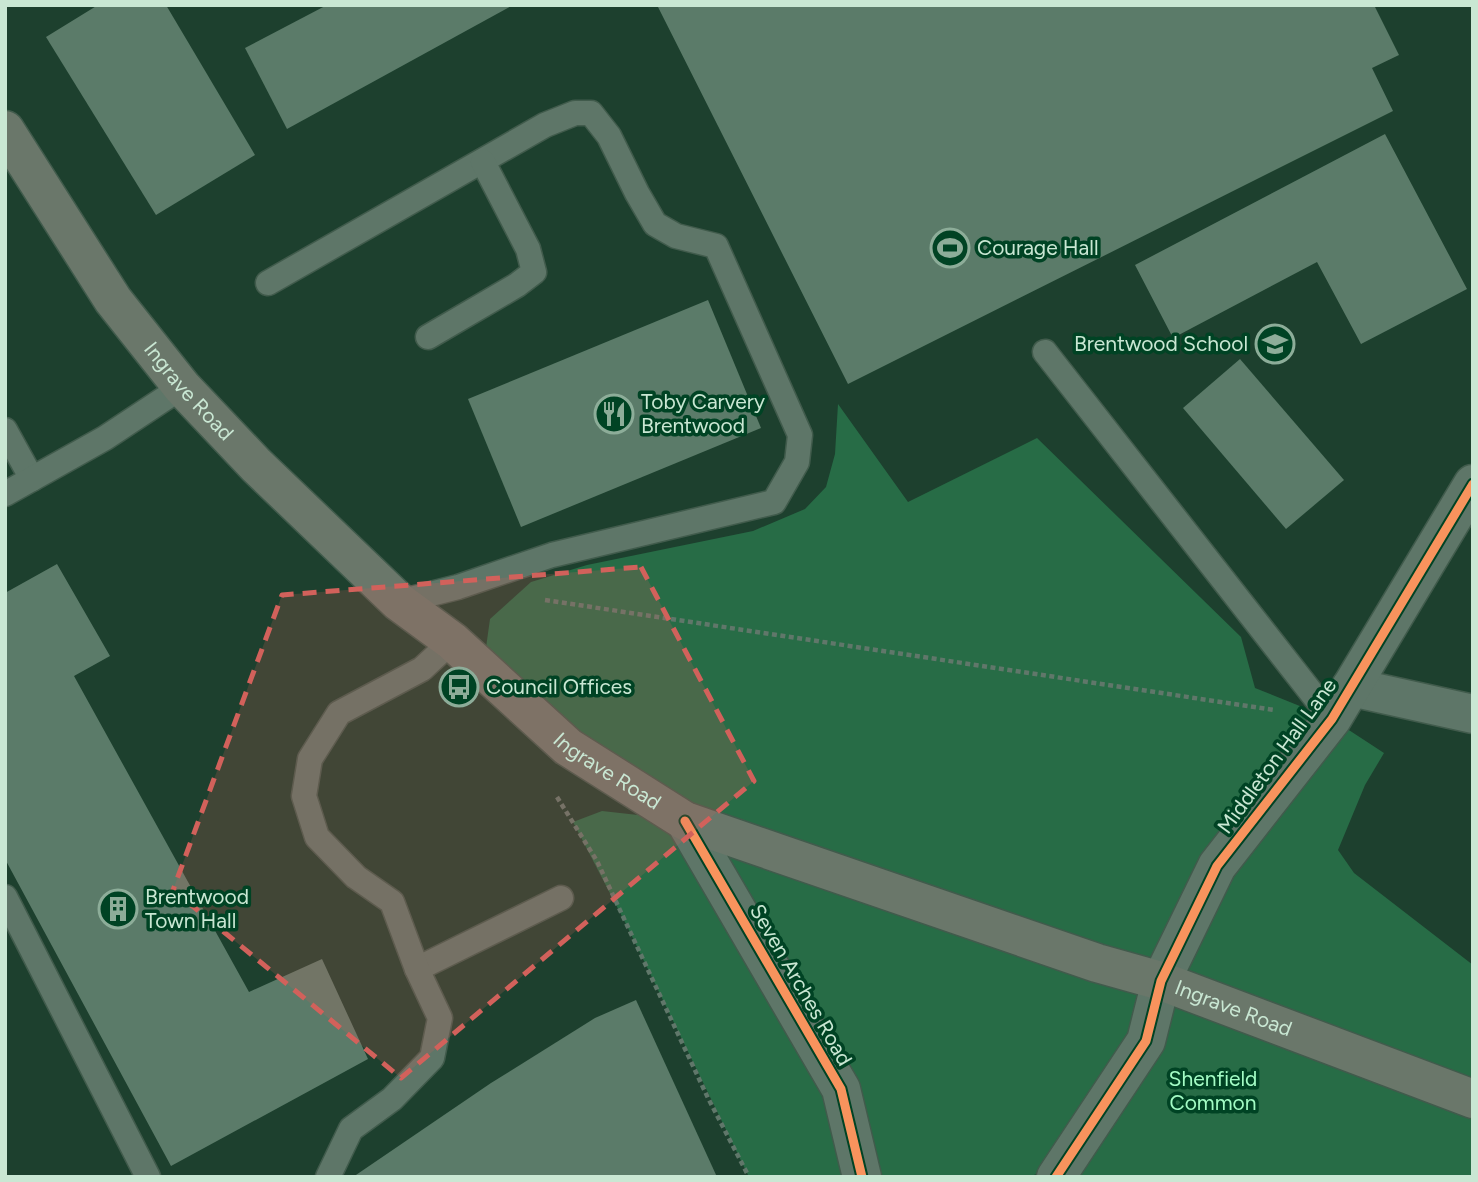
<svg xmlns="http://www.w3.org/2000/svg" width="1478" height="1182" font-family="Figtree,sans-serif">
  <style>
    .green { fill: #276c46 }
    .building { fill: #5b7b69 }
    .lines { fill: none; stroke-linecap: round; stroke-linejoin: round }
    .service-casing { stroke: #415b4c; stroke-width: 27 }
    .minor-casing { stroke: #415b4c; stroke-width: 41 }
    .tertiary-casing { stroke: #415b4c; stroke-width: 41 }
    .primary-casing { stroke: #415b4c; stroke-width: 41 }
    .path { stroke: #60776a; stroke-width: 4.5; stroke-dasharray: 5 3.5; stroke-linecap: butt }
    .service { stroke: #5e7668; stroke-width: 24 }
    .minor { stroke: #5e7668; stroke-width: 38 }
    .tertiary { stroke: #5e7668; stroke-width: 38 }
    .primary { stroke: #6a776a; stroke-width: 38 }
    .cycleway-casing { stroke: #004324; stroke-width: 13 }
    .cycleway { stroke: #f8935d; stroke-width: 9 }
    .marked { fill: #d2615b; fill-opacity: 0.2; stroke: #d2615b; stroke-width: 5; stroke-dasharray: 14 9; stroke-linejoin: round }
    .labels { text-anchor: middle; stroke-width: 7; stroke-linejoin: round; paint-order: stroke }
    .poi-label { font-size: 21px; fill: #c9e7d3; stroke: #004324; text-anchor: start }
    .street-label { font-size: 21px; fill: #c9e7d3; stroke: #004324 }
    .park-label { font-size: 21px; fill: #a3fcc5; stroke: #004324 }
  </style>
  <rect width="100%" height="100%" fill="#1d402e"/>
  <!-- green -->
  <polygon class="green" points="838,404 908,502 1037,438 1241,637 1255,688 1332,719 1384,753 1365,785 1338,850 1354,873 1473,965 1473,1177 1056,1177 1064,1163 1029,1177 749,1177 627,926 573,822 602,811 683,820 483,669 490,619 531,582 587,565 753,531 805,509 826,487 835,454"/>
  <!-- building -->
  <g class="building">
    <polygon points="98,5 166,5 255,155 156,215 46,37"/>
    <polygon points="327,5 513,5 287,129 245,48"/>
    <polygon points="657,5 1374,5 1399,55 1372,68 1393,111 848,384"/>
    <polygon points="1385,134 1467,289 1361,344 1317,262 1173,338 1135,265"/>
    <polygon points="708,300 761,428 521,527 468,399"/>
    <polygon points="1240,359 1344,480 1286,529 1183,408"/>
    <polygon points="57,564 110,656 74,676 249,992 322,959 368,1059 171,1166 5,859 5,593"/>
    <polygon points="636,1000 717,1177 353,1177 491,1083 595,1018"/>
  </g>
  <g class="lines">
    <defs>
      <g id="service">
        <polyline points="268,283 545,125 575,113 591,113 609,136 637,193 655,224 676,236 716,246 800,435 797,462 774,502 552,555 458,587 399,602"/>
        <polyline points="428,337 517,285 534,272 528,249 483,162"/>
        <polyline points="1045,352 1332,719"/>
        <polyline points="5,430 32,479"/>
        <polyline points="5,494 105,438 182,387"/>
        <polyline points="5,897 148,1177"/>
        <polyline points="417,969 561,898"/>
        <polyline points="328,1177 351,1129 392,1099 432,1058 440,1018 417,969 392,902 356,877 317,837 304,796 310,759 339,713 422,669 452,641"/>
      </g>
      <polyline id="minor" points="1351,687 1473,714"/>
      <g id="tertiary">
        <polyline points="685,821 841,1089 862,1177"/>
        <polyline points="1056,1177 1146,1041 1161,981 1217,866 1332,719 1473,484"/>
      </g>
      <g id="primary">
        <path id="s1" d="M5,130L113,300L182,387L256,465L399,602L452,641L568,747L685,821L1097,963L1161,981L1473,1099"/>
      </g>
    </defs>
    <!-- service casing -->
    <use href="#service" class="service-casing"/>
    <!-- minor casing -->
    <use href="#minor" class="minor-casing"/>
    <!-- tertiary casing -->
    <use href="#tertiary" class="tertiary-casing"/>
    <!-- primary casing -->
    <use href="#primary" class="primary-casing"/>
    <!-- path -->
    <g class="path">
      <polyline points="545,600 1274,710"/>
      <polyline points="557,797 597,861 708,1098 749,1177"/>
    </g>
    <!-- service -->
    <use href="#service" class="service"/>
    <!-- minor -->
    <use href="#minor" class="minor"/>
    <!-- tertiary -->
    <use href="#tertiary" class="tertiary"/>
    <!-- primary -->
    <use href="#primary" class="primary"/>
    <defs>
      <g id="cycleway">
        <polyline points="685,821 841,1089 862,1177"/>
        <polyline points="1056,1177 1146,1041 1161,981 1217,866 1332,719 1473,484"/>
      </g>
    </defs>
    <!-- cycleway casing -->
    <use href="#cycleway" class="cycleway-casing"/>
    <!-- cycleway -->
    <use href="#cycleway" class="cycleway"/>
  </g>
  <!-- marked area -->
  <path class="marked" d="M641,567L754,781L401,1078L173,890L282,595Z"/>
  <!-- icons -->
  <defs>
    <symbol id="stadium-ring" viewBox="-11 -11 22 22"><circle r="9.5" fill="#004324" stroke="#8dad99" stroke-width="1.5"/><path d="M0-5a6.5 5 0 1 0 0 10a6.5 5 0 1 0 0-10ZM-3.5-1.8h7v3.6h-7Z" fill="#8dad99"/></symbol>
    <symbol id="school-ring" viewBox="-11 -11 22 22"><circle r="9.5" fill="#004324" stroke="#8dad99" stroke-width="1.5"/><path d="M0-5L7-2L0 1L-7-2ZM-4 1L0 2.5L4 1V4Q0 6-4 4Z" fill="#8dad99"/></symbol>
    <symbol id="restaurant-ring" viewBox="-11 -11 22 22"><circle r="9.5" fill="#004324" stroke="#8dad99" stroke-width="1.5"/><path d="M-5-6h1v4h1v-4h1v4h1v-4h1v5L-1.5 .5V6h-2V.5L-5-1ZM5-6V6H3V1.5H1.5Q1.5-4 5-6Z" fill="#8dad99"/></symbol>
    <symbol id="bus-ring" viewBox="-11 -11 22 22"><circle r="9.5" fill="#004324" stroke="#8dad99" stroke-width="1.5"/><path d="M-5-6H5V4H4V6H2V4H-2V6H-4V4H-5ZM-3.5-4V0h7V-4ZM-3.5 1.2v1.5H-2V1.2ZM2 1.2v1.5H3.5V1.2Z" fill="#8dad99"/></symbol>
    <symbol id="building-ring" viewBox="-11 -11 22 22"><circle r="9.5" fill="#004324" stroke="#8dad99" stroke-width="1.5"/><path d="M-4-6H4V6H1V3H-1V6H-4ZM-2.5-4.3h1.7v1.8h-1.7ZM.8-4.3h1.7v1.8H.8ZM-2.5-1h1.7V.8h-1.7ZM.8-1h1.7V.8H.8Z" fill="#8dad99"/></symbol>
  </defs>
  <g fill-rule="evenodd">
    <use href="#stadium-ring" x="928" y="226" width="44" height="44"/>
    <use href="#school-ring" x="1253" y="322" width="44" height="44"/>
    <use href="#restaurant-ring" x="592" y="392" width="44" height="44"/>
    <use href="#bus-ring" x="437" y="665" width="44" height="44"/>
    <use href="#building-ring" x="96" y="887" width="44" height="44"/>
  </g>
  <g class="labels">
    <!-- poi labels -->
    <g class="poi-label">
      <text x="977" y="255">Courage Hall</text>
      <text x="1248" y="351" text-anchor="end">Brentwood School</text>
      <text x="641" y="409">Toby Carvery<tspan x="641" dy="24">Brentwood</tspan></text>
      <text x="486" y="694">Council Offices</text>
      <text x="145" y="904">Brentwood<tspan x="145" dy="24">Town Hall</tspan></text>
    </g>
    <!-- street labels -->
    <g class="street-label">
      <text dy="7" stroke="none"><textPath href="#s1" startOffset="320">Ingrave Road</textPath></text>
      <text transform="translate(1277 756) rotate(-54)" y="7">Middleton Hall Lane</text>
      <text dy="7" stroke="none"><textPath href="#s1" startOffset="887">Ingrave Road</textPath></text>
      <text transform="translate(801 985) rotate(60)" y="7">Seven Arches Road</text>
      <text dy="7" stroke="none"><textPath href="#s1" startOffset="1559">Ingrave Road</textPath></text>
    </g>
    <!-- park labels -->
    <g class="park-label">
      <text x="1213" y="1086">Shenfield<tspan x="1213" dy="24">Common</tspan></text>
    </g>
  </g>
  <!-- border -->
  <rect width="1478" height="1182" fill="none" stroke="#c9e7d3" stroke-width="14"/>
</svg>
